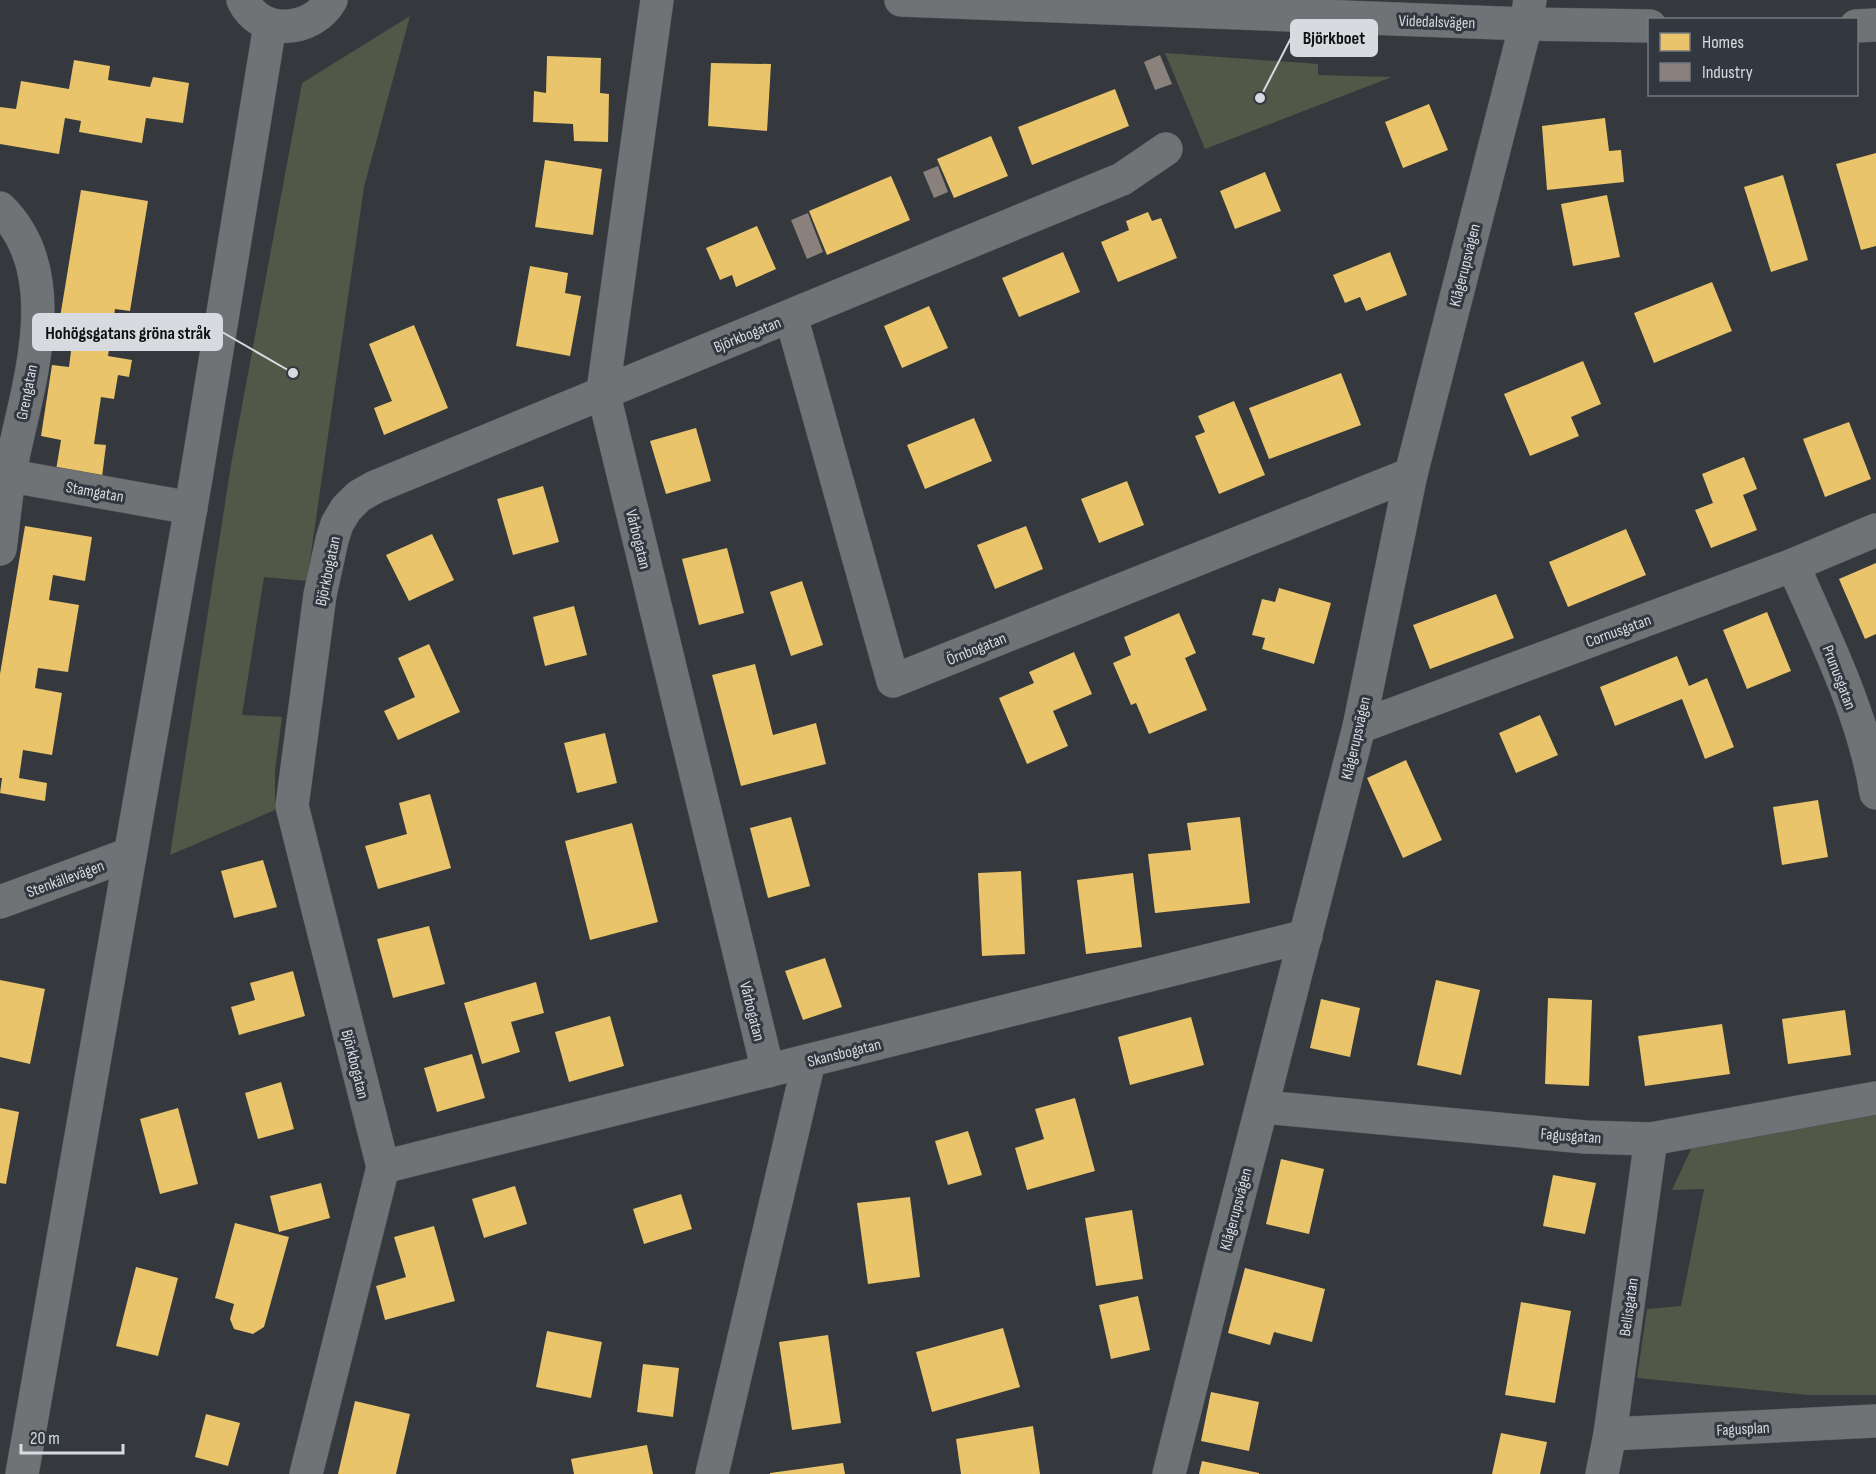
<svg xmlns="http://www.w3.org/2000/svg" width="1876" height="1474" font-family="'Sofia Sans Condensed',sans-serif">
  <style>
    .green { fill: #525748 }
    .homes { fill: #e9c46a }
    .industry { fill: #8a817c }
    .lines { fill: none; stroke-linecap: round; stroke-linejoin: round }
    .minor-casing { stroke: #525559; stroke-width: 34 }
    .tertiary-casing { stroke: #525559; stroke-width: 34 }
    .minor { stroke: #707376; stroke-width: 33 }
    .tertiary { stroke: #707376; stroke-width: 33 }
    .labels { text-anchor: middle; stroke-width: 6; stroke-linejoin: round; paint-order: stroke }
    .street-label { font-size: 16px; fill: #d7dbe0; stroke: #32383f }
    .leader { fill: none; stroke: #d7dbe0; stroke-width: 2 }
    .callout-dot { fill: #d7dbe0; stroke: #32383f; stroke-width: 2 }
    .callout { fill: #d7dbe0; stroke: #d7dbe0; stroke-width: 2 }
    .callout-label { font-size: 18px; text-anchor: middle; font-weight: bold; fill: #111 }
  </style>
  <rect width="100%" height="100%" fill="#35383c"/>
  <!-- green -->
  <g class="green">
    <polygon points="410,16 364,187 307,581 264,577 242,715 282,717 275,771 275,810 170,855 231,465 302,83"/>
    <polygon points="1165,53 1318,64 1318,75 1392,77 1205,149"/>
    <polygon points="1876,1115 1876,1395 1808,1395 1637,1378 1647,1309 1681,1306 1704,1189 1672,1190 1692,1147"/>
  </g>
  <!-- homes -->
  <g class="homes">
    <polygon points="547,56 601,58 600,93 609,94 608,142 574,141 573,124 533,122 534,91 546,93"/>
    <polygon points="74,60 110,66 108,80 150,87 153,77 189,83 183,123 146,118 142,143 79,132 81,121 65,118 59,154 0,144 0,107 16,109 21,81 69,89"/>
    <polygon points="711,63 771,64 767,131 708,126"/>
    <polygon points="1115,89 1129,126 1032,165 1018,127"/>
    <polygon points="1429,104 1448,150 1403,168 1385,122"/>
    <polygon points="1605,118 1609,151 1621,150 1624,182 1547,190 1542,126"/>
    <polygon points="991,136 1008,176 954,198 937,159"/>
    <polygon points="1876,153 1876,246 1861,250 1836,164"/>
    <polygon points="545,160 602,169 593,235 535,227"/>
    <polygon points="1265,172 1281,211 1235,229 1220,191"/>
    <polygon points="1783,175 1808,260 1771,272 1744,187"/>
    <polygon points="891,176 910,220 827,255 809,211"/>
    <polygon points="81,190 148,201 130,311 115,309 108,356 132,360 129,377 118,375 114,399 101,397 94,444 106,445 102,477 56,470 61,440 41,436 52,365 69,367 71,351 55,348"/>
    <polygon points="1607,195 1620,257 1573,266 1561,204"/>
    <polygon points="1148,212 1152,221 1161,218 1177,258 1118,282 1101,242 1129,230 1126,221"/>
    <polygon points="757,226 776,269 736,287 732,275 720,280 706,248"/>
    <polygon points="1063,252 1080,292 1019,317 1002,278"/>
    <polygon points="1390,252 1407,295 1366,311 1360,297 1345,303 1333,275"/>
    <polygon points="530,266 568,273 565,293 581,296 570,356 516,346"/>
    <polygon points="1712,282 1732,331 1654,363 1634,313"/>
    <polygon points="929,306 948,348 902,368 884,326"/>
    <polygon points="414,325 448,408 384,435 374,408 392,401 369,344"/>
    <polygon points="1583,361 1601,404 1571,417 1579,436 1530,456 1504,394"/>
    <polygon points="1341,373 1361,425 1269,459 1249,408"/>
    <polygon points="1234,401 1265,475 1219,494 1195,436 1205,432 1198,416"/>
    <polygon points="974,418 992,461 925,489 907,445"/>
    <polygon points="1849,422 1871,479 1825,497 1803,439"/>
    <polygon points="696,428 711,481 666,494 650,441"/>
    <polygon points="1744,457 1757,489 1743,495 1757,530 1711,548 1695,510 1713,503 1702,474"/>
    <polygon points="1127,481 1144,525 1099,543 1081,499"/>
    <polygon points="543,486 559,542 513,555 497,499"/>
    <polygon points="25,526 92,537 85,581 53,575 49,600 79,605 68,672 38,668 35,688 62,693 52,755 23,750 19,778 47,783 45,801 0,793 2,778 0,778 0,674"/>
    <polygon points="1026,526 1043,569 995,589 977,545"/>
    <polygon points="1626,529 1646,575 1568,607 1549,562"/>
    <polygon points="432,534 454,580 409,601 386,555"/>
    <polygon points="727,548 744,613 699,625 682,559"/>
    <polygon points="1876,563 1876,634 1865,639 1839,579"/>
    <polygon points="802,581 823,645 791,656 770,592"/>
    <polygon points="1279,588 1331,603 1314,664 1262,649 1265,638 1252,635 1262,599 1275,602"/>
    <polygon points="1496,594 1514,638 1430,669 1413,625"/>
    <polygon points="574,606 587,655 545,666 533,617"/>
    <polygon points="1767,612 1791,671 1747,689 1723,630"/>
    <polygon points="1179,613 1196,653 1185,658 1207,710 1149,734 1136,703 1131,705 1113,663 1131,655 1124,637"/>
    <polygon points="429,644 460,712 398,740 384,711 415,697 398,658"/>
    <polygon points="1074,652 1092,694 1053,711 1068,746 1027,764 999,698 1034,683 1029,672"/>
    <polygon points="1677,656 1689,686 1707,678 1734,747 1705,759 1682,699 1615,726 1600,687"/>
    <polygon points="755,664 773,735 816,723 826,764 741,786 712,675"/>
    <polygon points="1540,715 1558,755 1516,773 1499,733"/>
    <polygon points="605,733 617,783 577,793 564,743"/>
    <polygon points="1406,760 1442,840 1403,858 1367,778"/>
    <polygon points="430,794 451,868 378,889 365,846 407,834 399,803"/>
    <polygon points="1818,800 1828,857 1782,865 1773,807"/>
    <polygon points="791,817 810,886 768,898 750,828"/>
    <polygon points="1240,817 1250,903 1155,913 1148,854 1191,850 1187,823"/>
    <polygon points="632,823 658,922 590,940 565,841"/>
    <polygon points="263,860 277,907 234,918 221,871"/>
    <polygon points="1021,871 1025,954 982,956 978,873"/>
    <polygon points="1133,873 1142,947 1086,954 1077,880"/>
    <polygon points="429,926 445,984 393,998 377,939"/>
    <polygon points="825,958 842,1007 803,1020 785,971"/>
    <polygon points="293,971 305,1016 239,1035 231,1007 255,1000 250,983"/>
    <polygon points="0,980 45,989 30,1064 0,1057"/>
    <polygon points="1436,980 1480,990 1461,1075 1417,1065"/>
    <polygon points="536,982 544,1013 511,1022 520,1052 482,1064 464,1003"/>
    <polygon points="1548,998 1592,1000 1589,1086 1545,1084"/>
    <polygon points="1321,999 1360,1008 1350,1057 1310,1048"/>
    <polygon points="1845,1010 1851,1055 1788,1064 1782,1019"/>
    <polygon points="610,1016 624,1066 569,1082 555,1032"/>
    <polygon points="1191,1017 1204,1065 1130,1085 1118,1037"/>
    <polygon points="1722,1024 1730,1074 1645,1086 1638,1036"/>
    <polygon points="472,1054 485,1098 437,1112 424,1068"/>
    <polygon points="281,1082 294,1129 258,1139 245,1093"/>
    <polygon points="1075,1098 1095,1171 1027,1190 1015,1148 1044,1139 1035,1109"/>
    <polygon points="0,1108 19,1112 6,1184 0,1183"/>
    <polygon points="178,1108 198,1184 160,1194 140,1119"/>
    <polygon points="968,1131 982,1175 948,1185 935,1141"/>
    <polygon points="1281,1159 1324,1169 1309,1234 1266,1224"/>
    <polygon points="1553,1175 1596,1183 1585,1234 1543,1226"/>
    <polygon points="321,1183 330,1218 279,1232 270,1196"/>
    <polygon points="515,1186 527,1224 484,1238 472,1199"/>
    <polygon points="681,1194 692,1229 644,1244 633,1209"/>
    <polygon points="910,1197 920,1277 868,1284 857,1203"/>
    <polygon points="1132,1210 1143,1279 1096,1286 1085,1218"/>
    <polygon points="235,1223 289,1237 264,1327 253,1334 234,1329 230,1319 234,1304 215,1298"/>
    <polygon points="434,1226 455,1301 385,1320 376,1286 406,1277 394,1237"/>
    <polygon points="136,1267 178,1278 158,1356 116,1346"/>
    <polygon points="1245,1268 1325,1289 1312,1342 1274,1332 1270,1345 1228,1333"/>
    <polygon points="1138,1296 1150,1350 1111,1359 1099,1305"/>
    <polygon points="1521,1302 1571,1311 1555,1403 1505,1395"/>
    <polygon points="1003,1328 1020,1387 932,1412 916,1352"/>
    <polygon points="547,1331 602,1342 591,1398 536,1387"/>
    <polygon points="828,1335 841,1423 792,1430 779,1342"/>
    <polygon points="643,1364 679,1368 673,1417 637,1412"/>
    <polygon points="1211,1392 1259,1402 1249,1451 1201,1441"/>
    <polygon points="355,1401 410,1414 396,1474 338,1474"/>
    <polygon points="206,1414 240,1423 228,1466 195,1457"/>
    <polygon points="1033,1426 1040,1474 961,1474 956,1439"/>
    <polygon points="1501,1433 1547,1442 1540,1474 1492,1474"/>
    <polygon points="647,1445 653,1474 574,1474 571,1459"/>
    <polygon points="1202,1461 1259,1473 1259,1474 1199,1474"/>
    <polygon points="843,1463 845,1474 770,1474 770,1473"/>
  </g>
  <!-- industry -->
  <g class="industry">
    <polygon points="1160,55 1172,84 1155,90 1144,62"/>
    <polygon points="938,166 948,192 934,198 923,172"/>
    <polygon points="808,213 823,252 807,259 791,220"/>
  </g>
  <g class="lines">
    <defs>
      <g id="minor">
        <polyline points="657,0 603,391 768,1071"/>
        <polyline points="1526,24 1530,0"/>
        <path d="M0,208C67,273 28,384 12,462C6,491 4,520 0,549"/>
        <polyline points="791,316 893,681 1411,474"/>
        <polyline points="0,474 191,508"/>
        <path d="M1793,565C1824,636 1864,716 1876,793"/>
        <polyline points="1359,727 1793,565 1876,530"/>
        <polyline points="0,902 130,854"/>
        <polyline points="1263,1107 1585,1137 1651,1139 1876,1098"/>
        <polyline points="383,1167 1306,936"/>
        <polyline points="1610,1434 1876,1421"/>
        <polyline points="22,1474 196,478 270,25"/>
        <path d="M306,1474L383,1167L292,806L320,595L332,540L337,524L346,509L359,496L375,487C624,383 874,283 1122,179L1166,149"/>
        <polyline points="712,1474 809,1061"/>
        <polyline points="1602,1474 1610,1434 1651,1139"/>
      </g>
      <g id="tertiary">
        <path d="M243,0C260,37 312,33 331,0"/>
        <polyline points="901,0 1526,24 1650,26"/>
        <polyline points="1856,26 1876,25"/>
        <polyline points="1169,1474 1220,1269 1359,727 1411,474 1526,24"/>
      </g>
    </defs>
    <!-- minor casing -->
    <use href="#minor" class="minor-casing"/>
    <!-- tertiary casing -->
    <use href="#tertiary" class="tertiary-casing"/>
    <!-- minor -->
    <use href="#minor" class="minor"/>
    <!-- tertiary -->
    <use href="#tertiary" class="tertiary"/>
  </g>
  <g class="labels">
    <!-- street labels -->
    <g class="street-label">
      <text transform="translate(1437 21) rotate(2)" y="6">Videdalsvägen</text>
      <text transform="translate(1464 265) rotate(-76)" y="6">Klågerupsvägen</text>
      <text transform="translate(747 334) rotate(-22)" y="6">Björkbogatan</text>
      <text transform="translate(26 392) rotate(-79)" y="6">Grengatan</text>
      <text transform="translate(95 491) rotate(10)" y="6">Stamgatan</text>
      <text transform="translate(639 539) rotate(76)" y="6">Vårbogatan</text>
      <text transform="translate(327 571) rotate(-78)" y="6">Björkbogatan</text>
      <text transform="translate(1618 630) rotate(-20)" y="6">Cornusgatan</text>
      <text transform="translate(976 648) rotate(-22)" y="6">Örnbogatan</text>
      <text transform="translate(1840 677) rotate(69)" y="6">Prunusgatan</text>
      <text transform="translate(1355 738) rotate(-77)" y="6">Klågerupsvägen</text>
      <text transform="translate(65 878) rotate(-20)" y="6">Stenkällevägen</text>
      <text transform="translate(753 1011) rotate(76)" y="6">Vårbogatan</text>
      <text transform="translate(844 1052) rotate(-14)" y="6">Skansbogatan</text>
      <text transform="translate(356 1064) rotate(76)" y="6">Björkbogatan</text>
      <text transform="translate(1571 1135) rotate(4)" y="6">Fagusgatan</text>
      <text transform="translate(1235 1209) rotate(-75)" y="6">Klågerupsvägen</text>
      <text transform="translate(1628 1307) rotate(-82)" y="6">Bellisgatan</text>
      <text transform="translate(1743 1428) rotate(-3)" y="6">Fagusplan</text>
    </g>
  </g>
  <!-- callouts -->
  <path class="leader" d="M1260 98L1291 38M293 373L222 332"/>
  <g class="callout-dot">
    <circle cx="1260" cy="98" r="6"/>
    <circle cx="293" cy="373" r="6"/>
  </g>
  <g class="callout">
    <rect x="1291" y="20" width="86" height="36" rx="6"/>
    <rect x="33" y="314" width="189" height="36" rx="6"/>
  </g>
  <g class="callout-label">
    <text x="1334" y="44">Björkboet</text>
    <text x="128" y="339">Hohögsgatans gröna stråk</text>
  </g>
  <!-- legend -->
  <rect x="1648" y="18" width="210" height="78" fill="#32383f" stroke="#74797f" stroke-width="1.5"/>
  <rect x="1660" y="33" width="30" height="18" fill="#e9c46a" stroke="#74797f" stroke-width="1.5"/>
  <text x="1702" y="48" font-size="18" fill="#d7dbe0">Homes</text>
  <rect x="1660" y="63" width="30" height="18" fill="#8a817c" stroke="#74797f" stroke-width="1.5"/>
  <text x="1702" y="78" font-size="18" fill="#d7dbe0">Industry</text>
  <!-- scale -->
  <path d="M21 1444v9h102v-9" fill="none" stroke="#d7dbe0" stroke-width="3"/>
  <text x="30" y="1444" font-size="18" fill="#d7dbe0" stroke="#32383f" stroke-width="4.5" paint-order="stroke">20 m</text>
</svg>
